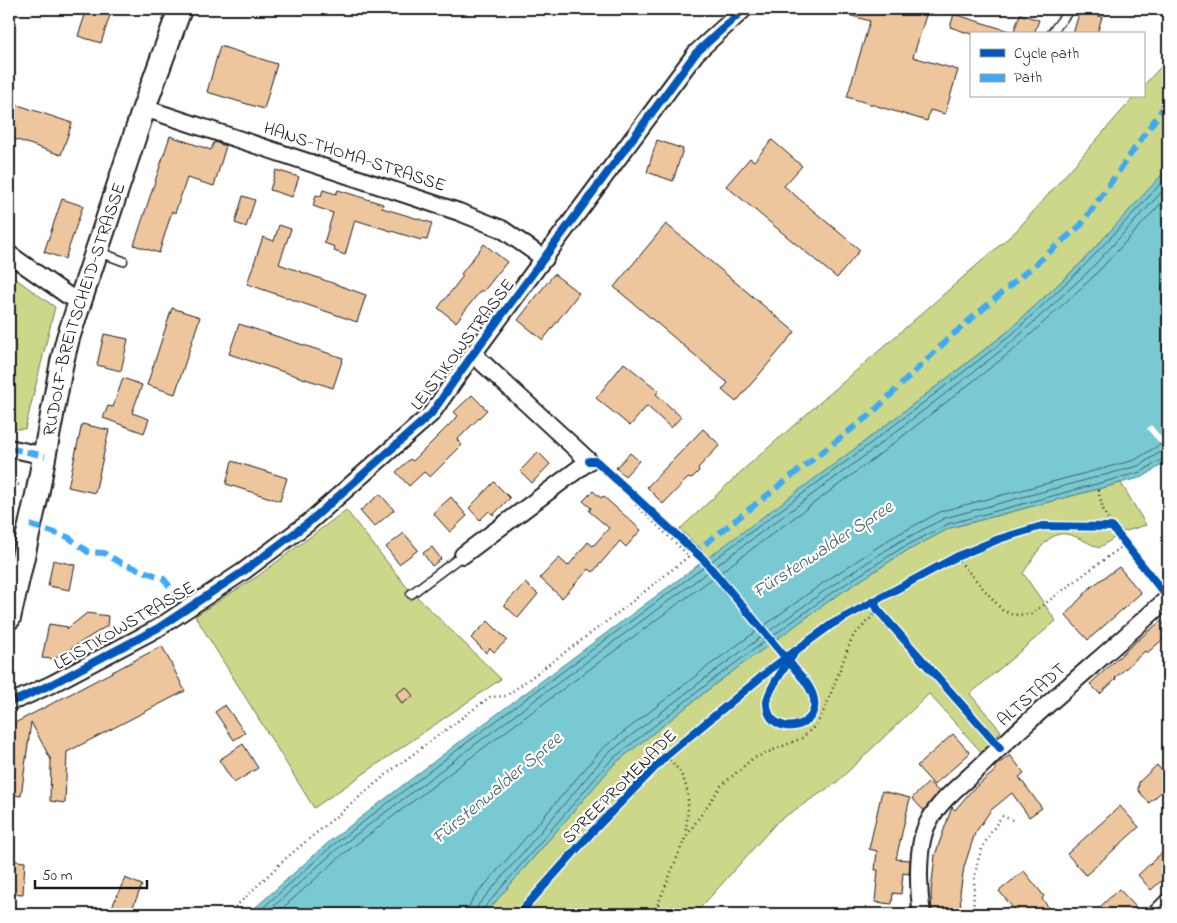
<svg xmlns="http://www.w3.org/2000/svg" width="1177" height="923" font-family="'Indie Flower',sans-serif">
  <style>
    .green { fill: #ccd78a; stroke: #747a53 }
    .water { fill: #79c9d3; stroke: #54848a }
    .pier { fill: #fff }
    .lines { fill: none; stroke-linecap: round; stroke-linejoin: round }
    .shore { stroke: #416165; stroke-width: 1 }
    .building { fill: #eec69e; stroke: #1c1c1c }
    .lane-casing { stroke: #1c1c1c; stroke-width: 11 }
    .street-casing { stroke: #1c1c1c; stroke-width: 20 }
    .secondary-casing { stroke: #1c1c1c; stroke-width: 26 }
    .path { stroke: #1c1c1c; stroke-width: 2.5; stroke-dasharray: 1 4; stroke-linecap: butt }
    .lane { stroke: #fff; stroke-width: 8 }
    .street { stroke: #fff; stroke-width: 16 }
    .secondary { stroke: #fff; stroke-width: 22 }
    .quiet { stroke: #3fa9f5; stroke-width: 6; stroke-dasharray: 12 6; stroke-linecap: butt }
    .cycleway-casing { stroke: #fff; stroke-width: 11 }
    .cycleway { stroke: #0057b8; stroke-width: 8 }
    .labels { text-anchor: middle; stroke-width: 4.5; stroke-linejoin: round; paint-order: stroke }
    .street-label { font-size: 18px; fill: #1c1c1c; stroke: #fff }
    .water-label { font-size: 19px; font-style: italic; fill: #416165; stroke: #fff }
  </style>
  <rect width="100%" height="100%" fill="#fff"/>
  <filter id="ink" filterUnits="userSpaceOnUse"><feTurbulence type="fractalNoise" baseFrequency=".02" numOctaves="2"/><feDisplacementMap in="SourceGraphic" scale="10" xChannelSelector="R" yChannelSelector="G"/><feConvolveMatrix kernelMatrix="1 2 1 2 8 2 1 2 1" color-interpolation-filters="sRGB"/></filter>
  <g filter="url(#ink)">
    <!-- green -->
    <g class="green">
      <polygon points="1168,59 1168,168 1166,171 1080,264 1006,333 864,442 709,558 680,529 745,468 1017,230 1135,96 1143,96 1143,86"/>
      <polygon points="9,274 55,307 25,429 9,429"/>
      <path d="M1121,483L1146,525L1123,532L1099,548C1090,544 1075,535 1066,534C1046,531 1033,560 1023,573L1056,621L970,694L1001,731L984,755L929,694L836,783L778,821L695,914H485L614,764L718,682L833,598L903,553L950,528Z"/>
      <polygon points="346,510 406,586 501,679 314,808 195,616 258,576"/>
    </g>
    <!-- water -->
    <polygon class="water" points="1168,168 1168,461 1143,477 950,528 903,553 833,598 718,682 614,764 485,914 248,914 330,841 466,737 864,442 1006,333 1080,264"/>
    <!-- pier -->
    <g class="pier">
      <polygon points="1151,425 1168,445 1168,453 1147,429"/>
      <polygon points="706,558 777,642 771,646 700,561"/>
    </g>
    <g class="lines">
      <!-- shore -->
      <g class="shore">
        <polyline points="256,914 333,845 469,741 867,446 1009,337 1083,267 1168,176"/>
        <polyline points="265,914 337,849 473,746 871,451 1012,342 1088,272 1168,185"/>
        <polyline points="276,914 342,855 478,752 876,457 1017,347 1093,277 1168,196"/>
        <polyline points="468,914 469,906 472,900 602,749 707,667 823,583 893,537 942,511 1135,460 1159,445 1168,443"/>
        <polyline points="475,914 478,905 606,755 712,673 827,589 897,543 945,518 1138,466 1161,452 1168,451"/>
        <polyline points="481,914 483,909 611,760 715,678 830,594 900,549 948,524 1141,472 1164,458 1168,457"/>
      </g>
    </g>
    <!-- building -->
    <g class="building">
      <polygon points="87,9 112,9 101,43 78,36"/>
      <polygon points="839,9 928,9 913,57 958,70 945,114 930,110 927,121 847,97 870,21 838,12"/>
      <polygon points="1080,10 1102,17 1097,34 1073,34"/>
      <polygon points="954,14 1009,31 1009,34 971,34 950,27"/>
      <polygon points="1020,14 1039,20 1034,34 1013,34"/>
      <polygon points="220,46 277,64 264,109 207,92"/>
      <polygon points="9,102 72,123 61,155 9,137"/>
      <polygon points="170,136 211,150 214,142 226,146 214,186 187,178 175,213 172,211 159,253 134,245"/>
      <polygon points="657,140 683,149 673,181 647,172"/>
      <polygon points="772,140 802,166 784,186 860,250 837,278 726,186 750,158 754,161"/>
      <polygon points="276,170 299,177 292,197 270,190"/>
      <polygon points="323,190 336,194 338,190 383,204 382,208 432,223 427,240 421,239 421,240 355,220 345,255 334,251 335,247 324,243 333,213 313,206 316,195 321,196"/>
      <polygon points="243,196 255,200 246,227 235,223"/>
      <polygon points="62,199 83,206 65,259 44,252"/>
      <polygon points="666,224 795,332 736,402 722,390 728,383 614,287"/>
      <polygon points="279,225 291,229 279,264 366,295 357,322 247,284 263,237 274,241"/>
      <polygon points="484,244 507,262 483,292 481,290 456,322 438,308 463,276 461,274"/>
      <polygon points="554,274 579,293 543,340 518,320"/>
      <polygon points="172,308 200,317 175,394 147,385"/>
      <polygon points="239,324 343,358 333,388 229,354"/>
      <polygon points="104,334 128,339 121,371 97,365"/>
      <polygon points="624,363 659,391 656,394 681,417 671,428 647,406 630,426 596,398"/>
      <polygon points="123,378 142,385 132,413 149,419 144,433 103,418 108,406 113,407"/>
      <polygon points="472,395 487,410 457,440 462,445 430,477 424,472 409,486 396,472 410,459 413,461 458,416 454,412"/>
      <polygon points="82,424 109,430 95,493 68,487"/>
      <polygon points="703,429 720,445 698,468 699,471 693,477 687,479 663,504 647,487"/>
      <polygon points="538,452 550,464 532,483 520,471"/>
      <polygon points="630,453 639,461 625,476 616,468"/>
      <polygon points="232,461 287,478 280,501 226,484"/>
      <polygon points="494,482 510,498 493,515 489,511 480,520 469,508"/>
      <polygon points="593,491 601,498 603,496 641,530 626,547 620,541 593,572 589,569 562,598 540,578 559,558 568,566 588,542 593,546 609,528 589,511 591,508 583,501"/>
      <polygon points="380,494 394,510 374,527 360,511"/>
      <polygon points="451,497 467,516 450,532 433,513"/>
      <polygon points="404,533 418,550 399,564 386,547"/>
      <polygon points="432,547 441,559 432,566 423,553"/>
      <polygon points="53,560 75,565 70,590 48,586"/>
      <polygon points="1119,567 1141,593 1088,640 1065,615 1091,587"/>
      <polygon points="525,583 538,594 518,618 504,605"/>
      <polygon points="87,613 108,616 107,626 54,659 42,658 49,624 68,627 67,629"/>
      <polygon points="488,621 507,640 494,652 490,648 486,653 471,638"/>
      <polygon points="1161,621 1168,629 1168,635 1147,653 1145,651 1115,678 1116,679 1100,694 1090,684 1133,644"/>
      <polygon points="162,646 185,691 67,752 65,803 50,801 51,760 31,722 21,796 9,794 9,726"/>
      <polygon points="406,687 413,696 402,704 396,694"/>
      <polygon points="225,705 245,733 234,740 215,712"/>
      <polygon points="953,734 970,753 934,785 917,766"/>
      <polygon points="243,744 258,768 234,783 219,760"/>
      <polygon points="1010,755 1024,773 1019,777 1042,808 1029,817 1012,793 991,810 975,833 964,867 960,893 961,911 932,913 931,892 935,855 952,807 955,810 972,790 996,770 994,767"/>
      <polygon points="1157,765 1168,778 1168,786 1149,803 1138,790 1139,782"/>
      <polygon points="929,782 939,792 924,811 912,798"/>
      <polygon points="882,791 910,798 896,859 910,860 909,874 903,873 901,894 893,893 892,904 875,902 878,870 875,870 877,851 869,849"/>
      <polygon points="1120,806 1139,827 1086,875 1067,854"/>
      <polygon points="1168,847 1168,875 1151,890 1138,875"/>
      <polygon points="9,860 25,862 23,894 9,893"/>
      <polygon points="1024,871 1044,896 1042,899 1054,914 1018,914 999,891"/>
      <polygon points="125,878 142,885 130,914 122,914 111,909"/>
      <polygon points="1119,889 1136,907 1129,914 1107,914 1100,907"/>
    </g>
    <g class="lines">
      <defs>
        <g id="lane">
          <polyline points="1051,34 1070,9"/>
          <polyline points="99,252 123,261"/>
          <polyline points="411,594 463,555"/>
        </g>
        <g id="street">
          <polyline points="144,108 459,212 502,229 545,259"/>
          <polyline points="9,254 67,295 80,301"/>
          <polyline points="9,448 45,456"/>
          <polyline points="463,555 589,461 473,354"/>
          <polyline points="9,701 19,699 52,684 158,628 244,571 308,523 431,414 473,354 696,53 744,9"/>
          <path d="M922,914C918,890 916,843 929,821C941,798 966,781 984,763C1043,706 1107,654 1168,598"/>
          <polyline points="1156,914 1168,902"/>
        </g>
        <g id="secondary">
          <path id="s1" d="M9,618L37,495L62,362L68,338L144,108L180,9"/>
        </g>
      </defs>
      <!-- lane casing -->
      <use href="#lane" class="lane-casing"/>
      <!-- street casing -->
      <use href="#street" class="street-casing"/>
      <!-- secondary casing -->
      <use href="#secondary" class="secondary-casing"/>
      <!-- path -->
      <g class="path">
        <polyline points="9,480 21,486"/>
        <polyline points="1098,490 1103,509 1112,527 1158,587"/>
        <polyline points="956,557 1002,610 1013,615 1031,614 1125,544"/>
        <polyline points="873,601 956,557 1020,531 1042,526 1112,527"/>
        <path d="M666,756C694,783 689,801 685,837"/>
        <polyline points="228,914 285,859 393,769 490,697 506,696 614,616 689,556 633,502 635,496"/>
        <polyline points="519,914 573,853 651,770 695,731 772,668"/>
        <polyline points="654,914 685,838 721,786 752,759 802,738 817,724 826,706 852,638 878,610"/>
        <path d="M976,914C972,906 974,896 974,887C976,855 984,842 1002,816L1015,821"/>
      </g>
      <!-- lane -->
      <use href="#lane" class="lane"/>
      <!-- street -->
      <use href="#street" class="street"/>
      <!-- secondary -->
      <use href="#secondary" class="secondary"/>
      <!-- quiet -->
      <g class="quiet">
        <polyline points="9,448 45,456"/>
        <polyline points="30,525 68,537 88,552 104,553 121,563 163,578 171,588 184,611"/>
        <polyline points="691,555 872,413 949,338 1081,225 1168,101"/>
        <polyline points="1156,914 1168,902"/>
      </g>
      <defs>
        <g id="cycleway">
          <path d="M589,461H596L704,560L805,681C840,728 766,744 767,702C768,689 786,666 793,655"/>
          <polyline points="873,601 878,610 1000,748"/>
          <polyline points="9,701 19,699 52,684 158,628 244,571 308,523 431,414 473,354 696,53 744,9"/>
          <polyline points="519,914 591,833 666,756 772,668 832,624 956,557 999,539 1042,526 1112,527 1168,598"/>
        </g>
      </defs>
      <!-- cycleway casing -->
      <use href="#cycleway" class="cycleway-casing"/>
      <!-- cycleway -->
      <use href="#cycleway" class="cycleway"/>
    </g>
  </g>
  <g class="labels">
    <!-- street labels -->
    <g class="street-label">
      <text transform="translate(355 156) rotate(18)" y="6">HANS-THOMA-STRASSE</text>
      <text dy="6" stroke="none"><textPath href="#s1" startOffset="318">RUDOLF-BREITSCHEID-STRASSE</textPath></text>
      <text transform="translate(462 344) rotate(-53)" y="6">LEISTIKOWSTRASSE</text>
      <text transform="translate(124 625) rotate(-30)" y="6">LEISTIKOWSTRASSE</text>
      <text transform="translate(1031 694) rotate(-42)" y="6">ALTSTADT</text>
      <text transform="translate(619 786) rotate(-45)" y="6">SPREEPROMENADE</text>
    </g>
    <!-- water labels -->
    <g class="water-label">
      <text transform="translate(822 548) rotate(-33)" y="7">Fürstenwalder Spree</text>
      <text transform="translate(496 787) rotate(-40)" y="7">Fürstenwalder Spree</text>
    </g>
  </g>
  <!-- margin -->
  <rect width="1177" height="923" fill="none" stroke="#fff" stroke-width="30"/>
  <rect x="15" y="15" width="1147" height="893" fill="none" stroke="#1c1c1c" stroke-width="2" filter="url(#ink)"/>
  <!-- legend -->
  <rect x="970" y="32" width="175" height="65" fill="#ffffff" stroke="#a4a4a4"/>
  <rect x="980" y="49" width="25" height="8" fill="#0057b8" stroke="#a4a4a4"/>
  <text x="1014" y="58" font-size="15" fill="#1c1c1c">Cycle path</text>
  <rect x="980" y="74" width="25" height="8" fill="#3fa9f5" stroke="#a4a4a4"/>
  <text x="1014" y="82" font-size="15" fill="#1c1c1c">Path</text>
  <!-- scale -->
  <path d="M35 880v8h112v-8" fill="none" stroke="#1c1c1c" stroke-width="2.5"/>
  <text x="42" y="880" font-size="15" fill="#1c1c1c" stroke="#ffffff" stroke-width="4" paint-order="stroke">50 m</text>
</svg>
